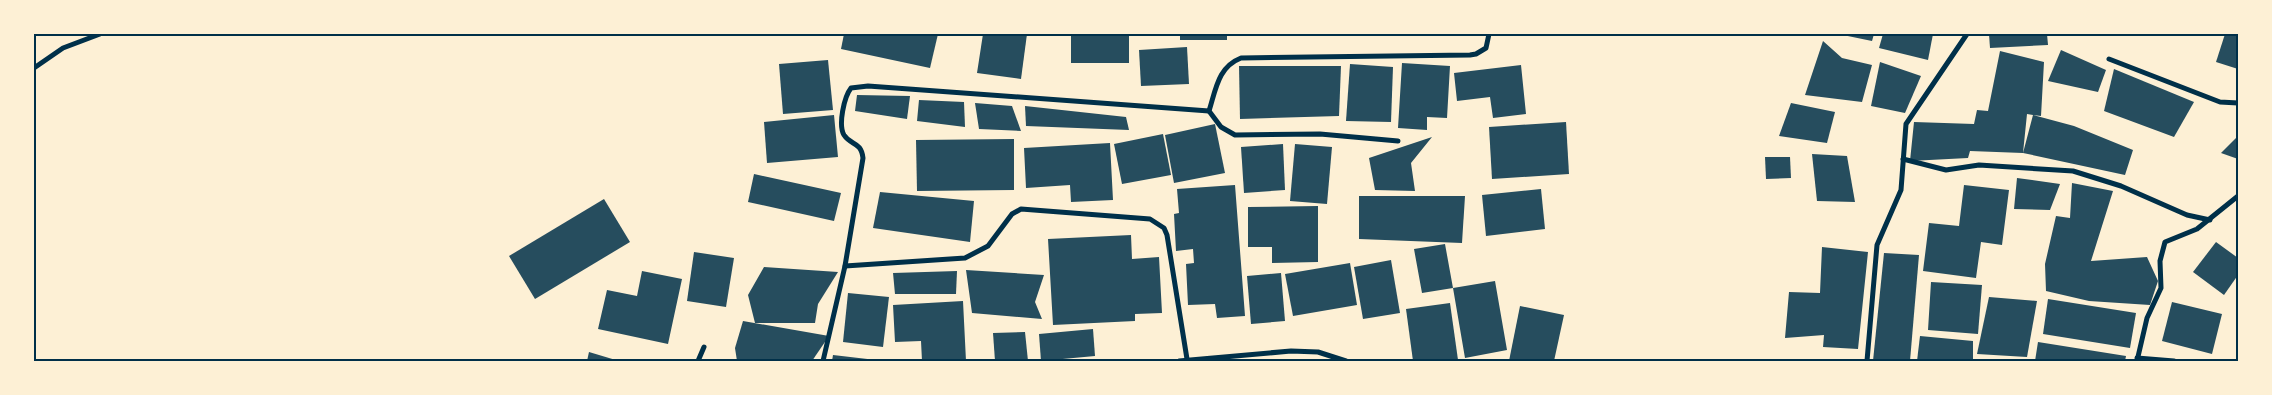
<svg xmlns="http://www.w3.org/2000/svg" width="2272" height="395" font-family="Commissioner,sans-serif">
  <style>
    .building { fill: #264d5e }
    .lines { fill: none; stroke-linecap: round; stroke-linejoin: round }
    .minor { stroke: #003049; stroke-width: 5 }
    .neatline { fill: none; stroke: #003049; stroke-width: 2 }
  </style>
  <rect width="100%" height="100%" fill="#fdf0d5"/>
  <!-- building -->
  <g class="building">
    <polygon points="844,34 938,34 930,68 841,49"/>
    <polygon points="983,34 1027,34 1021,79 977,73"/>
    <rect x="1071" y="34" width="58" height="29"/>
    <rect x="1180" y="34" width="47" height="6"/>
    <polygon points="1838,34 1874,34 1872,41"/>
    <polygon points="1883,34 1933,34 1928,60 1879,48"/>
    <polygon points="1989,34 2047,34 2048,45 1990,48"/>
    <polygon points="2225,34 2238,34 2238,69 2216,62"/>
    <polygon points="1823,41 1842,58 1872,65 1862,102 1805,95"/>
    <polygon points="1187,47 1189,84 1141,86 1139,50"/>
    <polygon points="2061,50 2106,70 2098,92 2048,81"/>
    <polygon points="2000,51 2044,62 2041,116 2033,115 2027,114 2023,153 2033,115 2074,126 2133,150 2125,175 2023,153 1970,151 1968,158 1910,161 1914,122 1974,124 1977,110 1988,111"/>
    <polygon points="828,60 833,110 783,114 779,64"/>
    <polygon points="1880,62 1921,76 1905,113 1871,106"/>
    <polygon points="1402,63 1450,66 1447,118 1427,117 1427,130 1398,128"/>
    <polygon points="1350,64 1393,67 1391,122 1346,121"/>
    <polygon points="1521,65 1526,114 1493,118 1490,97 1457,101 1454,73"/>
    <polygon points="1239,66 1341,66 1339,116 1240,119"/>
    <polygon points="2114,69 2194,102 2174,137 2104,111"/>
    <polygon points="857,95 910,96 907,119 855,111"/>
    <polygon points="919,100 964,102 965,127 917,121"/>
    <polygon points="975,103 1012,106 1021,131 979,129"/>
    <polygon points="1791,103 1835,112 1827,143 1779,136"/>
    <polygon points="1025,106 1126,117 1129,130 1026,126"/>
    <polygon points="834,115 838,157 767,163 764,122"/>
    <polygon points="1566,122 1569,174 1492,179 1489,127"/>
    <polygon points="1215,124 1225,173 1174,183 1165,135"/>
    <polygon points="1163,134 1171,175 1122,184 1114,144"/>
    <polygon points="2238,136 2238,159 2221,153"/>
    <polygon points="1432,137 1411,163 1415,191 1375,190 1369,158"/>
    <polygon points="1014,139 1014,190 917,191 916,140"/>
    <polygon points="1110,143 1113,200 1071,202 1070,185 1026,188 1024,148"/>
    <polygon points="1283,144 1285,190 1244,193 1241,147"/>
    <polygon points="1295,144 1332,147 1327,204 1290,201"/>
    <polygon points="1812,154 1847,156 1855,202 1817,201"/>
    <polygon points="1765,157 1790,157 1791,178 1766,179"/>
    <polygon points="754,174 841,193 834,221 748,202"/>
    <polygon points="2017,178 2060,184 2050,210 2014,209"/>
    <polygon points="2072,183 2113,191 2091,261 2147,257 2158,281 2150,305 2089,301 2046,291 2045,264 2056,216 2070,218"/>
    <polygon points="1235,185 1245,316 1217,318 1215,304 1188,305 1186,264 1194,263 1193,249 1176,251 1174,214 1179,213 1177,189"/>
    <polygon points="1964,185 2009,190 2002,245 1981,242 1976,278 1923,271 1929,223 1959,226"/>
    <polygon points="1541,189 1545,229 1486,236 1482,195"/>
    <polygon points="880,192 974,201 970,242 873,228"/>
    <polygon points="1359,196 1465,196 1462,243 1359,239"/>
    <polygon points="604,199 630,242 535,299 509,256"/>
    <polygon points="1318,206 1318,262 1272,263 1272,247 1248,247 1248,207"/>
    <polygon points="1131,235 1132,259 1159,257 1162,313 1135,314 1135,321 1053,325 1048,239"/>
    <polygon points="2216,242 2238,258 2238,275 2224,295 2193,272"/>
    <polygon points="1445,244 1453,288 1495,281 1507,350 1465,358 1453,288 1422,293 1414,249"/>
    <polygon points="1822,247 1868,252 1858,349 1823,347 1824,335 1785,338 1789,292 1820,293"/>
    <polygon points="694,252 734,258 726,307 687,301"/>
    <polygon points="1884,253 1919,255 1910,361 1873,361"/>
    <polygon points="1391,260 1400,313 1363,319 1354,267"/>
    <polygon points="1350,263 1357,305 1293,316 1285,274"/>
    <polygon points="764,267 838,272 818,304 815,323 755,323 748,295"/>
    <polygon points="966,270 1044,275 1035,302 1042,319 972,313"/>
    <polygon points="642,271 682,279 668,344 598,329 607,290 637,296"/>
    <polygon points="957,271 956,294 895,294 893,273"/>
    <polygon points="1281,273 1285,321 1251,324 1247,276"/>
    <polygon points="1931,282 1982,285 1978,334 1928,330"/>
    <polygon points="848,293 889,297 883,347 843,342"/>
    <polygon points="1989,297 2037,301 2027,357 1977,354"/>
    <polygon points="2048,299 2136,313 2130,348 2043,334"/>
    <polygon points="963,301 966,361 922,361 921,341 895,342 893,305"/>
    <polygon points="2172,302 2222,314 2212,354 2162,341"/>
    <polygon points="1450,303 1458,360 1413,361 1406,309"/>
    <polygon points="1520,306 1564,315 1554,361 1509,361"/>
    <polygon points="743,321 829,336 812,361 737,361 735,348"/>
    <polygon points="1093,329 1095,356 1041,361 1039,334"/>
    <polygon points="1025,332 1028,361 995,361 993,333"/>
    <polygon points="1920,336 1973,341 1973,361 1917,361"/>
    <polygon points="2038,342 2126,356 2125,361 2035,361"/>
    <polygon points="589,352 619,361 587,361"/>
    <polygon points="833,355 876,360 876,361 832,361"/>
  </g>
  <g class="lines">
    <!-- minor -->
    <g class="minor">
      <polyline points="2109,59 2220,102 2238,103"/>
      <polyline points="34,68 63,48 100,34"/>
      <path d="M1398,141L1320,134L1235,135L1221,127L1209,111C1216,89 1218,67 1241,58L1470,55L1476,54L1486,48L1489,34"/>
      <polyline points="1903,159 1946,170 1979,165 2073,171 2121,186 2187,215 2210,220"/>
      <polyline points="845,266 965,258 988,246 1012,214 1021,209 1150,219 1164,228 1167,235 1187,359"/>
      <polyline points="2137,358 2174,361"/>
      <polyline points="698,361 704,347"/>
      <path d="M823,361L845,266L863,158C861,141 851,146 844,135C838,125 844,97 851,88L868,86L1209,111"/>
      <polyline points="1179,361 1291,351 1318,352 1346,361"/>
      <polyline points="1867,361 1877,245 1901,190 1906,124 1967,34"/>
      <polyline points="2137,361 2147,318 2161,288 2160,261 2165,242 2197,229 2238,196"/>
    </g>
  </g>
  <!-- border -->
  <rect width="2272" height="395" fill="none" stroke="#fdf0d5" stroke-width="70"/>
  <rect x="35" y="35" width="2202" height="325" class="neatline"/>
</svg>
